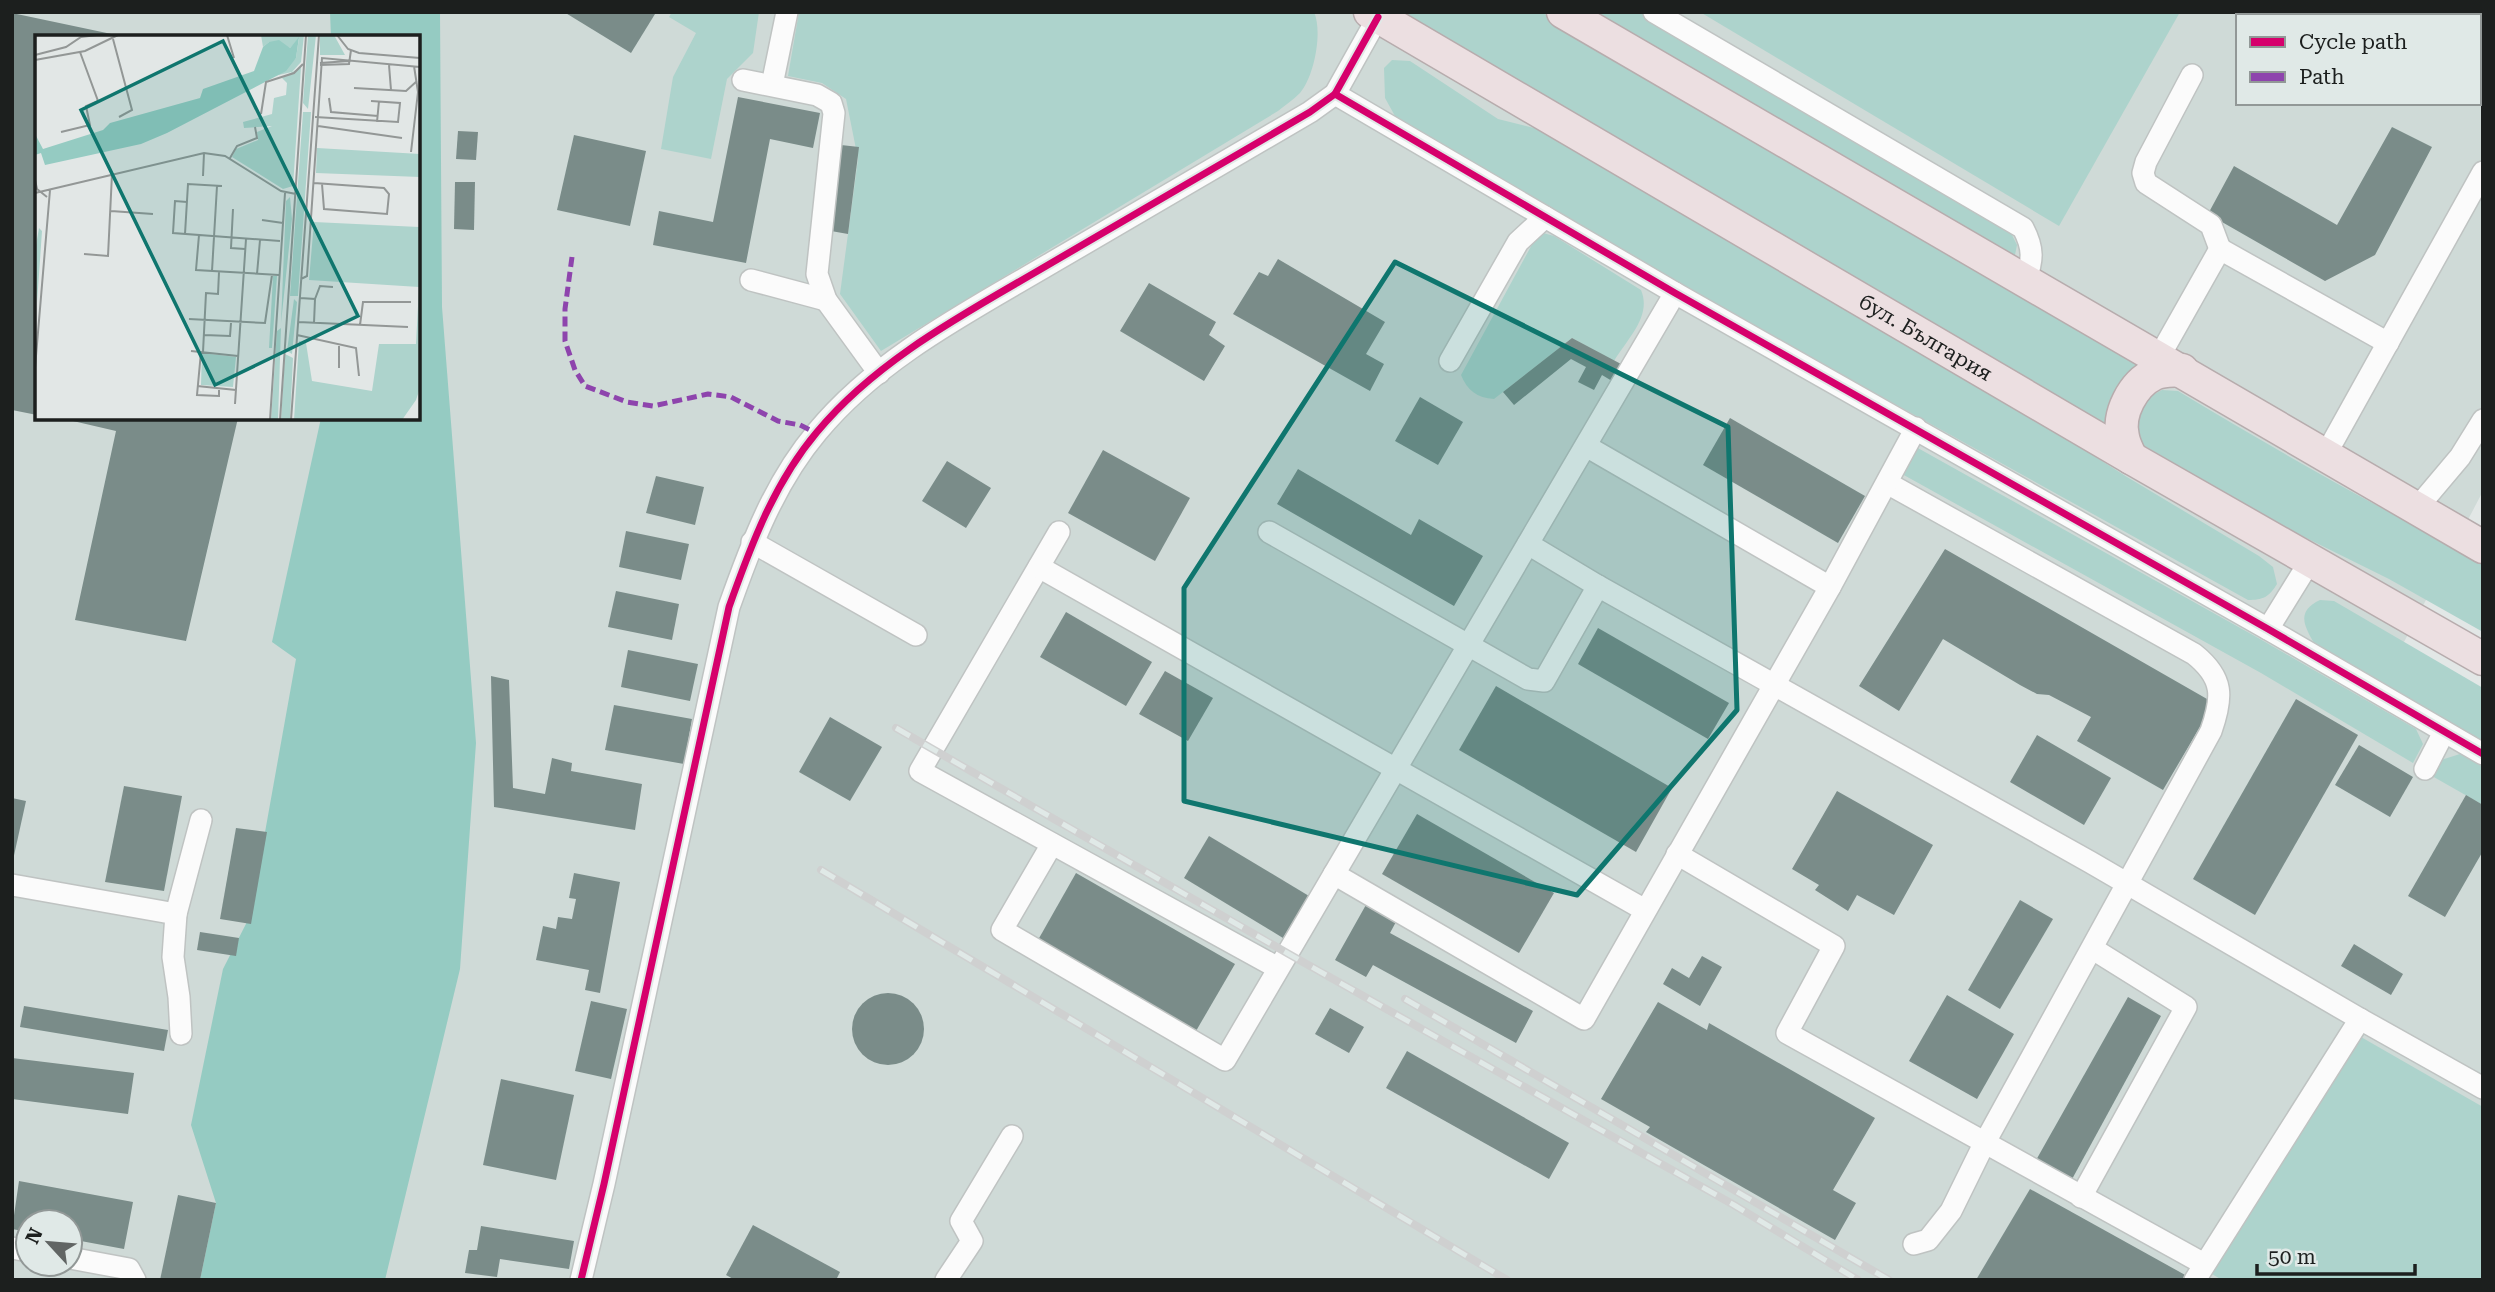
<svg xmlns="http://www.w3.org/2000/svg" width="2495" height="1292" font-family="'Roboto Serif',serif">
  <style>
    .built { fill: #cfdad7; fill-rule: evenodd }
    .green { fill: #add3cc }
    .forest { fill: #95cbc2 }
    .building { fill: #7a8c89 }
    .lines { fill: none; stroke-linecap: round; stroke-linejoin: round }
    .minor-casing { stroke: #bfc3c2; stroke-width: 24 }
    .highway-casing { stroke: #b7acad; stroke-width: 35 }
    .minor { stroke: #fbfbfb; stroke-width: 21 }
    .highway { stroke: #ecdfe1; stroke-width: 32 }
    .rail-casing { stroke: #cfd0d0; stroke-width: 8 }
    .rail { stroke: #e0e9e7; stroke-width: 5; stroke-dasharray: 16; stroke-linecap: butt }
    .quiet { stroke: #8e44ad; stroke-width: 5; stroke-dasharray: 10 5; stroke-linecap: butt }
    .cycleway-casing { stroke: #e0e9e7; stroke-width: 11 }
    .cycleway { stroke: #d6006c; stroke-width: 7 }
    .marked { fill: #0f766e; fill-opacity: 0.2; stroke: #0f766e; stroke-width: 5; stroke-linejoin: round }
    .labels { text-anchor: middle; stroke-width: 7; stroke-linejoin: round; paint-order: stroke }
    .street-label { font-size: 21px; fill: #1c1f1e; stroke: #e0e9e7 }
    .inset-road { fill: none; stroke: #939796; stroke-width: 2 }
    .view { fill: #0f766e; fill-opacity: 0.15; stroke: #0f766e; stroke-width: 3.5 }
    .inset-edge { fill: none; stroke: #1c1f1e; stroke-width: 3.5 }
  </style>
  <rect width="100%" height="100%" fill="#e2e7e6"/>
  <!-- built -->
  <path class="built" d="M12,12H2483V491L2393,663L2483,715V1280H12ZM2238,16H2479V103H2238ZM37,37H418V418H37ZM28,1222H70V1264H28Z"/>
  <!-- green -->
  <g class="green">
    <polygon points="672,12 759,12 753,53 727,79 711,159 661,149 673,77 696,33 669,17"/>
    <path d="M799,12H1314C1323,32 1314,77 1300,93C1293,100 1285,105 1278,111L881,351L840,294L858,159L846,99L822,83L788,76Z"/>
    <polygon points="1393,12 1541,12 2135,356 2139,364 2106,426"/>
    <polygon points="1589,12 1648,12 2007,225 2017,245 2014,260"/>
    <polygon points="1700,12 2180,12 2059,226"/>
    <path d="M1392,60L1410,61L1498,119L1554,133L1978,382L2127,477L2259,556L2273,567L2277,584C2269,597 2263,600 2248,600L1689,290L1395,116L1385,98L1384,68Z"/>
    <path d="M1543,233L1554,236L1641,290C1652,316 1628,338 1614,361L1572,338L1494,399C1477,398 1467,390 1461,375L1535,239Z"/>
    <path d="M2162,390L2178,391C2278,451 2378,509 2483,560V632L2389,579L2262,516L2143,445C2131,422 2137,401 2162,390Z"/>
    <polygon points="1916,447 2260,639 2416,729 2423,744 2413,763 2261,673 1902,474"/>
    <path d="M2320,600L2334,601L2483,688V742L2314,643C2303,624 2297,611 2320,600Z"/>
    <polygon points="2460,754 2483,767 2483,805 2432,776 2441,760"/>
    <polygon points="2361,1037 2483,1107 2483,1280 2222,1280 2212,1274"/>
  </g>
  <!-- forest -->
  <polygon class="forest" points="330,12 440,12 442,307 476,743 460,969 385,1280 200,1280 216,1203 191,1125 223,969 250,916 296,659 272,642 321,418 418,418 418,37 331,37"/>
  <!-- building -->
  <g class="building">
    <polygon points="564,12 653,12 655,14 631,53"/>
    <polygon points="12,13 121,36 37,37 37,415 12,410"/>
    <polygon points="738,97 820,113 813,148 770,139 746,263 653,245 659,211 713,222"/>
    <polygon points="2392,127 2432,147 2375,255 2325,281 2208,214 2234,166 2337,225"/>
    <polygon points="458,131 478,132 476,160 456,159"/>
    <polygon points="574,135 646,151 630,226 557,210"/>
    <polygon points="841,145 859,147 848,234 831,231"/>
    <polygon points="455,182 475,182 474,230 454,229"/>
    <polygon points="1278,259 1385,322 1366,354 1384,364 1370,391 1233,314 1259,272 1268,276"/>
    <polygon points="1149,283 1216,322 1209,335 1225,346 1204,381 1120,331"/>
    <polygon points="1572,338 1621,364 1612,381 1602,375 1594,390 1578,382 1586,367 1571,359 1514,405 1503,392"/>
    <polygon points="1420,397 1463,422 1438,465 1395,441"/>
    <polygon points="60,418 238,418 186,641 75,620 116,431"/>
    <polygon points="1730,418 1865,496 1838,543 1703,465"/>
    <polygon points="1103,450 1190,498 1155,561 1068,513"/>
    <polygon points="947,461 991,488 966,528 922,501"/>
    <polygon points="1298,469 1411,535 1419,519 1483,556 1454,606 1277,504"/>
    <polygon points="656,476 704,487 695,525 646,513"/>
    <polygon points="626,531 689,544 681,580 619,567"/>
    <polygon points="1945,549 2214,703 2163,790 2077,741 2091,717 2049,695 2037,694 2020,685 1943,639 1899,711 1859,686"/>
    <polygon points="616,591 679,604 672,640 608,627"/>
    <polygon points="1066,612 1152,662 1126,706 1040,657"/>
    <polygon points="1598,628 1729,703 1708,739 1578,664"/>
    <polygon points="628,650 698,664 690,701 621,687"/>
    <polygon points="1165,671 1213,698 1188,741 1139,714"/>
    <polygon points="491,676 509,680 513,788 545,794 552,758 572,763 571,771 642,784 635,830 494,807"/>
    <polygon points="1496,686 1672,788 1636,852 1459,750"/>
    <polygon points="2296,699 2358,735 2255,915 2193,879"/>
    <polygon points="614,705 692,719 684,764 605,750"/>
    <polygon points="830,717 882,747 850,801 799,772"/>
    <polygon points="2037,735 2111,778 2084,825 2010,782"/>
    <polygon points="2359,745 2413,777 2390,817 2335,785"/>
    <polygon points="124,786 182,796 164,891 105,882"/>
    <polygon points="1837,791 1933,845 1894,915 1857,895 1848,911 1815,890 1819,885 1792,869"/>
    <polygon points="2466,795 2483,805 2483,851 2445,917 2408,896"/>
    <polygon points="12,798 26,801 13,860 12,860"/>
    <polygon points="1417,814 1554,893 1519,953 1382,874"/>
    <polygon points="236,828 267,832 251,924 220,919"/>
    <polygon points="1209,836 1309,896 1283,938 1184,878"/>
    <polygon points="574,873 620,882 600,993 585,990 589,970 536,960 543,926 556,929 558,917 572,919 576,899 569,898"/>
    <polygon points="1076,873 1235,964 1196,1031 1038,940"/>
    <polygon points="2020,900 2053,919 2000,1009 1968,990"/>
    <polygon points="1367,903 1397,920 1390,933 1533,1011 1516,1043 1373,965 1366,977 1335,960"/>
    <polygon points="200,932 239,938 236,956 197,950"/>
    <polygon points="2354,944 2403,974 2391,995 2341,966"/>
    <polygon points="1702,956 1722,967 1700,1006 1663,984 1672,968 1689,978"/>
    <circle cx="888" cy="1029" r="36"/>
    <polygon points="1947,995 2014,1034 1977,1099 1909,1061"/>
    <polygon points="2128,997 2161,1016 2071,1181 2035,1162"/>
    <polygon points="591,1001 627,1009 611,1079 575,1071"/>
    <polygon points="1658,1002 1707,1030 1709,1023 1875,1118 1833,1190 1856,1203 1835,1240 1646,1132 1650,1127 1601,1099"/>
    <polygon points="24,1006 168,1030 164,1051 20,1027"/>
    <polygon points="1330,1008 1364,1027 1349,1053 1315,1034"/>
    <polygon points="1407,1051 1569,1143 1549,1179 1386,1088"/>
    <polygon points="12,1058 134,1073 128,1114 12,1099"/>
    <polygon points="501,1079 574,1095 556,1180 483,1165"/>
    <polygon points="19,1181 133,1202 124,1249 70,1239 70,1222 28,1222 28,1232 12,1229"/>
    <polygon points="2030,1189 2187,1276 2185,1280 1976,1280"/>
    <polygon points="178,1195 216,1203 200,1280 160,1280"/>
    <polygon points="753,1225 840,1272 836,1280 735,1280 726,1275"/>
    <polygon points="481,1226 574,1241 569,1269 500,1259 497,1277 465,1273 469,1250 477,1250"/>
  </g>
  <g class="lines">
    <defs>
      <g id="minor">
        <path d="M1654,12L2023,228C2034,249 2033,260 2025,282"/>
        <polyline points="2192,75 2146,162 2143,173 2146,183 2211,225 2220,249"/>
        <polyline points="743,80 817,95 831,103 834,113 817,274 826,300 879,373"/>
        <polyline points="772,85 787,12"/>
        <polyline points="1335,94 1675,293 2268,629 2483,754"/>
        <polyline points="751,280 826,300"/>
        <polyline points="2159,357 2220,249 2388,343"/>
        <polyline points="1450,361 1518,242 1545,217"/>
        <polyline points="1586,446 1830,587"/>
        <polyline points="2326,454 2483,172"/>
        <path d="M1887,483L2194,654C2224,678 2223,697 2211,731L1984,1144L1951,1211L1928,1240L1914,1244"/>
        <polyline points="2417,508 2460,457 2483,420"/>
        <polyline points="1059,532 920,771 1278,968"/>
        <polyline points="1269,532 1528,679 1544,681 1598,586"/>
        <polyline points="752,542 916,635"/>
        <polyline points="1528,544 1598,586 2090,862 2360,1019 2483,1088"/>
        <polyline points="1039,567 1645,910"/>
        <polyline points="2268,629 2310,561"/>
        <polyline points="2425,769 2444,732"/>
        <polyline points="1052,844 1002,930 1225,1060 1675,293"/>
        <polyline points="1677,854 1834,946 1787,1033 2204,1264"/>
        <polyline points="1334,874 1584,1019 1830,587 1916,428"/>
        <polyline points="12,885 176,914 173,957 179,997 181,1034"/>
        <polyline points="176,914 201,820"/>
        <polyline points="2081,1197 2186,1007 2093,949"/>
        <polyline points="12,1248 28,1251"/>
        <polyline points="70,1258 129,1269 135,1280"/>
        <path d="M581,1280L604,1184L729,607C751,545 774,483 817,432C879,357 970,311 1053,262C1139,212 1224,162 1310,112L1335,94L1378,17"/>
        <polyline points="946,1280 972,1241 961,1221 1012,1136"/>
        <polyline points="2195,1280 2360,1019"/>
      </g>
      <g id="highway">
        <path id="s1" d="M1370,12L2131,458L2483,659"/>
        <polyline points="1563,12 2483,547"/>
        <path d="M2131,458C2128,451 2124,444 2123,437C2117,414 2133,384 2154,374C2162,370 2173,371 2182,370"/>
      </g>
    </defs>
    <!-- minor casing -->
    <use href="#minor" class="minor-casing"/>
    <!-- highway casing -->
    <use href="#highway" class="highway-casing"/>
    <!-- minor -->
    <use href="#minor" class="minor"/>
    <!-- highway -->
    <use href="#highway" class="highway"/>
    <defs>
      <g id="rail">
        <polyline points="896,728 1287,953 1734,1205 1858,1280"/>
        <polyline points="821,870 1507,1280"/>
        <polyline points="1405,999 1889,1280"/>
      </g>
    </defs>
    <!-- rail casing -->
    <use href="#rail" class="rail-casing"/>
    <!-- rail -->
    <use href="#rail" class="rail"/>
    <!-- quiet -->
    <polyline class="quiet" points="572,257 565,309 565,341 575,370 585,386 627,402 653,406 708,394 731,397 778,421 800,425 816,433"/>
    <defs>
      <g id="cycleway">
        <polyline points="1335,94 1675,293 2268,629 2483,754"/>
        <path d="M581,1280L604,1184L729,607C751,545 774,483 817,432C879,357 970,311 1053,262C1139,212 1224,162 1310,112L1335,94L1378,17"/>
      </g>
    </defs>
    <!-- cycleway casing -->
    <use href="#cycleway" class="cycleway-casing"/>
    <!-- cycleway -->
    <use href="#cycleway" class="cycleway"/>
  </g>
  <!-- marked area -->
  <path class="marked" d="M1395,262L1728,427L1737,710L1577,895L1184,801V588Z"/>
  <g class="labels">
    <!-- street labels -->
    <g class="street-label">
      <text dy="7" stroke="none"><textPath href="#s1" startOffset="644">бул. България</textPath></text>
    </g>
  </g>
  <!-- overview -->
  <g transform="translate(35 35)">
    <rect width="385" height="385" fill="#e2e7e6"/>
    <path d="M226,0H269L266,27L257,37L239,41L261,23L264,3L255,13L234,7L228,12ZM273,0H281L273,74L268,68ZM285,0H299L310,20H285ZM266,32L258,151L248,154L197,122L201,114L223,105L222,97L237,91L209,93L208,87L237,79L239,63L251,60L252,48L247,43ZM268,77H276L263,261H255ZM282,113L385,119V142L281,138ZM255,162L257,184L246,288L251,166ZM385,167V353L381,365L367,385H259L264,306L271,308L277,346L337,356L344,309H381L384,252L274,245L279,187L384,192ZM4,193L7,196L2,268L0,216ZM238,241H242L237,313H234ZM259,264L262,267L257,319L252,316ZM246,293L243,385H236L242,296ZM167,318L201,322L198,352L166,350ZM250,319L258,323L255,385H246Z" fill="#add3cc"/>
    <path d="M264,2L261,23L251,36L132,98L106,109L10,130L6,118L0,120V99L8,114L68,95L75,88L165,63L168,54L219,36L228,12L234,7L244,5L255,13Z" fill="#95cbc2"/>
    <path class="inset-road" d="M192,0L199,23M302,0L313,14L324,18L385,23M78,4L97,75L84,82M0,20L31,12L46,2L62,0M0,25L50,16L83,0M285,28L314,26M285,30L314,29L316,15M354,30L356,55M319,53L371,56L382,46M294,63L296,77L343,81M226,79L231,47L259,38L268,29M280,82L363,87L365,68L336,66M342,87L344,66M283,91L367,103M26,97L55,90L51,71L63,66L45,17M376,117L383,57L379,31M195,123L202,111L222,103L220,92M168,141L169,118M0,145L2,154L12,162M279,148L349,153L354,159L352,179L289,174L287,149M0,158L169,118L190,121L246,156L261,159M152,167L140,166L138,198L245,206M198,174L196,213L210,214M76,176L118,179M227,185L248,188M150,199L153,149L187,151M164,200L161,235L244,240M49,219L73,221L77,139M177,236L182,151M222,239L225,205M266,244L272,241L287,23L385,32M265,263L280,264L279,288M280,264L285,251L298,252M154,284L230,288L237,240M263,287L373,292M325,290L328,267H376M169,300L195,301L196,288M262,300L321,313L324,341M156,316L203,321M166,317L162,360L184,361V353M168,317L171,258L183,259L184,237M0,333L15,155M304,333V311M162,351L201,355M200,369L211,204M235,385L250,158M245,385L271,0M256,385L284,0"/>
    <path class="view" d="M188,6L323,281L180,350L46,75Z"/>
    <rect width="385" height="385" class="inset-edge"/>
  </g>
  <!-- border -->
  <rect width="2495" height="1292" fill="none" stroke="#1c1f1e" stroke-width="28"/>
  <!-- legend -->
  <rect x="2236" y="14" width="245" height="91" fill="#e0e9e7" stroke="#929897" stroke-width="2"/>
  <rect x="2250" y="37" width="35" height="10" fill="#d6006c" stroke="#929897" stroke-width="2"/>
  <text x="2299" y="49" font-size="21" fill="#1c1f1e">Cycle path</text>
  <rect x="2250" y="72" width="35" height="10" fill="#8e44ad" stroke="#929897" stroke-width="2"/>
  <text x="2299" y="84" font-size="21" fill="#1c1f1e">Path</text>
  <!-- north arrow -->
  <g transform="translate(49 1243) rotate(296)"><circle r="33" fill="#e0e9e7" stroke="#929897" stroke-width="2"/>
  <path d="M0-5L12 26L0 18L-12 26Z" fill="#616564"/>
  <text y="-10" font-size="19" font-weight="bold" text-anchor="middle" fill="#1c1f1e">N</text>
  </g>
  <!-- scale -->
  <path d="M2257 1264v10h158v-10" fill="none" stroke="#1c1f1e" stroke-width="3.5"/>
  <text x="2268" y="1264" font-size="21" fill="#1c1f1e" stroke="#e0e9e7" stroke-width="5" paint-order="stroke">50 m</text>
</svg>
